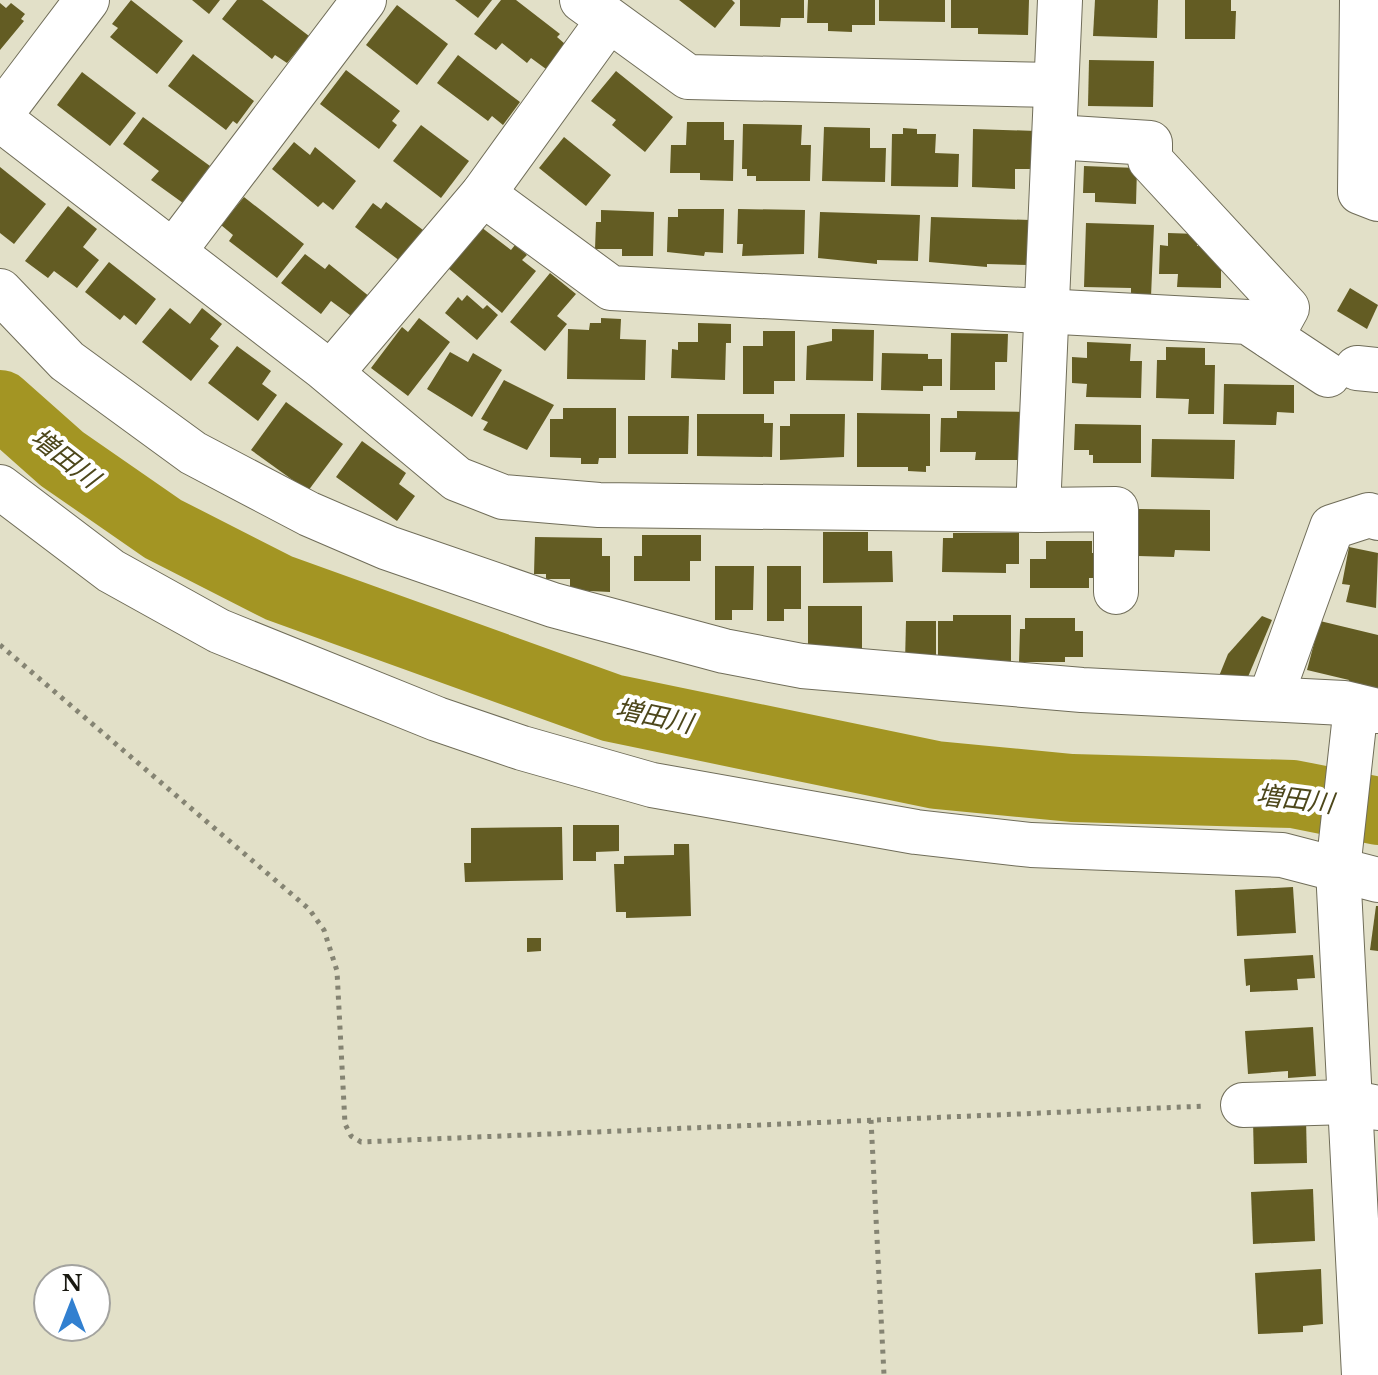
<svg xmlns="http://www.w3.org/2000/svg" width="1378" height="1375" font-family="'Libre Baskerville','Noto Sans JP',serif">
  <style>
    .lines { fill: none; stroke-linecap: round; stroke-linejoin: round }
    .river { stroke: #a39523; stroke-width: 68 }
    .building { fill: #635c23 }
    .minor-casing { stroke: #706d59; stroke-width: 46 }
    .path { stroke: #858473; stroke-width: 5; stroke-dasharray: 4 6; stroke-linecap: butt }
    .minor { stroke: #fff; stroke-width: 44 }
    .labels { text-anchor: middle; stroke-width: 8; stroke-linejoin: round; paint-order: stroke }
    .water-label { font-size: 26px; font-style: italic; fill: #4d471b; stroke: #fff }
  </style>
  <rect width="100%" height="100%" fill="#e2e0c8"/>
  <g class="lines">
    <!-- river -->
    <polyline class="river" points="0,404 62,459 163,529 279,588 612,708 936,775 1072,788 1293,794 1378,811"/>
  </g>
  <!-- building -->
  <g class="building">
    <polygon points="131,0 183,41 157,74 110,37 118,28 112,24"/>
    <polygon points="192,0 220,0 209,14"/>
    <polygon points="237,0 262,0 309,36 287,63 275,55 272,59 222,19"/>
    <polygon points="455,0 492,0 478,18"/>
    <polygon points="501,0 516,0 560,34 557,37 565,44 546,69 531,58 527,63 502,43 496,50 474,34"/>
    <polygon points="679,0 732,0 735,3 715,28"/>
    <polygon points="740,0 804,0 804,18 781,18 780,27 740,26"/>
    <polygon points="808,0 875,0 875,25 852,25 852,32 828,31 828,23 807,23"/>
    <polygon points="879,0 945,0 945,22 879,21"/>
    <polygon points="951,0 1029,0 1028,35 978,34 978,28 951,28"/>
    <polygon points="1095,0 1158,0 1157,38 1093,36"/>
    <polygon points="1185,0 1231,0 1231,11 1236,11 1235,39 1185,39"/>
    <polygon points="0,3 6,8 11,3 25,14 21,19 24,21 0,50"/>
    <polygon points="397,5 448,44 417,85 366,45"/>
    <polygon points="193,54 254,101 237,124 233,121 226,130 168,86"/>
    <polygon points="458,55 520,102 503,125 492,116 488,121 437,83"/>
    <polygon points="1089,60 1154,61 1153,107 1088,106"/>
    <polygon points="346,70 400,111 392,121 397,125 379,149 320,104"/>
    <polygon points="616,71 673,117 645,152 612,125 616,120 591,101"/>
    <polygon points="82,72 136,113 110,146 57,105"/>
    <polygon points="143,117 210,166 183,203 151,180 159,171 123,144"/>
    <polygon points="687,122 724,122 724,140 734,140 733,181 700,180 700,173 670,173 671,145 686,145"/>
    <polygon points="743,124 802,125 801,145 811,145 810,181 756,181 756,176 747,176 747,169 742,169"/>
    <polygon points="421,125 469,161 441,198 393,161"/>
    <polygon points="824,127 870,128 870,148 886,148 885,182 822,181"/>
    <polygon points="903,128 917,129 917,134 936,134 935,153 959,154 958,187 891,186 892,134 903,134"/>
    <polygon points="973,129 1036,131 1035,169 1015,169 1015,189 972,187"/>
    <polygon points="564,137 611,175 586,206 539,168"/>
    <polygon points="294,142 310,155 315,147 356,181 333,210 323,202 318,207 272,169"/>
    <polygon points="1084,166 1137,168 1136,204 1095,202 1095,193 1083,193"/>
    <polygon points="0,167 46,204 14,244 0,233"/>
    <polygon points="244,197 304,244 277,278 229,241 233,235 221,225"/>
    <polygon points="386,202 423,230 400,261 355,227 373,203 381,209"/>
    <polygon points="68,206 97,229 83,247 99,260 77,288 54,271 48,278 25,261"/>
    <polygon points="678,209 724,209 723,253 705,252 704,256 667,252 668,217 678,217"/>
    <polygon points="738,209 805,210 804,254 742,256 743,244 737,244"/>
    <polygon points="601,210 654,212 653,256 622,256 622,249 595,249 596,222 601,222"/>
    <polygon points="820,212 920,215 918,261 877,260 877,264 818,258"/>
    <polygon points="931,217 1030,220 1029,265 987,264 987,267 929,262"/>
    <polygon points="1086,223 1154,225 1151,297 1131,297 1131,288 1084,287"/>
    <polygon points="481,227 511,250 515,245 527,255 522,260 536,271 502,313 448,268"/>
    <polygon points="1168,233 1198,234 1197,246 1205,246 1205,253 1214,253 1221,260 1221,288 1177,287 1178,274 1159,274 1160,245 1168,246"/>
    <polygon points="305,254 325,269 329,264 370,297 354,318 331,301 321,314 281,283"/>
    <polygon points="109,262 156,299 136,325 124,315 120,320 85,292"/>
    <polygon points="550,273 576,294 557,316 567,324 545,351 510,322"/>
    <polygon points="1350,288 1378,305 1367,329 1337,311"/>
    <polygon points="467,295 483,309 487,305 498,315 477,340 445,313 458,297 462,301"/>
    <polygon points="170,308 190,324 202,308 222,324 210,339 219,346 191,381 142,342"/>
    <polygon points="419,318 450,342 408,396 371,368 402,327 408,332"/>
    <polygon points="601,318 621,319 620,339 646,340 645,380 567,379 568,329 589,330 590,323 601,323"/>
    <polygon points="698,323 731,324 731,343 726,343 725,380 671,378 672,349 678,350 678,342 698,342"/>
    <polygon points="832,329 874,330 873,381 806,380 807,346 832,341"/>
    <polygon points="763,331 795,331 795,381 774,381 774,394 743,394 743,346 763,346"/>
    <polygon points="951,333 1008,334 1007,362 995,362 995,390 950,390"/>
    <polygon points="1087,342 1131,344 1130,361 1142,361 1141,398 1086,397 1087,384 1072,383 1072,357 1087,358"/>
    <polygon points="237,346 271,371 262,384 277,395 258,421 208,383"/>
    <polygon points="1166,347 1205,348 1205,365 1215,365 1214,414 1188,414 1189,399 1156,398 1157,360 1166,360"/>
    <polygon points="450,352 468,362 473,353 502,370 472,417 427,389"/>
    <polygon points="882,353 928,354 928,359 942,359 942,386 923,386 923,391 881,390"/>
    <polygon points="504,380 554,405 527,450 483,430 488,422 481,419"/>
    <polygon points="1224,384 1294,385 1294,413 1277,412 1276,425 1223,424"/>
    <polygon points="286,402 343,444 308,491 251,450"/>
    <polygon points="563,408 616,408 616,458 599,458 598,464 581,464 581,458 550,457 550,419 563,419"/>
    <polygon points="957,411 1028,412 1027,460 975,460 976,452 940,452 941,418 957,418"/>
    <polygon points="857,413 930,414 930,466 926,466 926,472 908,471 908,467 857,467"/>
    <polygon points="697,414 764,414 764,423 773,423 772,457 697,456"/>
    <polygon points="790,414 845,414 844,457 780,460 780,426 790,426"/>
    <polygon points="628,416 689,416 688,454 628,454"/>
    <polygon points="1075,424 1141,425 1141,463 1093,463 1093,455 1089,455 1089,450 1074,450"/>
    <polygon points="1152,439 1235,440 1234,479 1151,477"/>
    <polygon points="362,441 406,473 399,484 415,496 397,521 336,477"/>
    <polygon points="1139,509 1210,510 1210,551 1175,550 1174,557 1138,556"/>
    <polygon points="823,532 868,532 868,551 892,551 893,582 823,583"/>
    <polygon points="953,533 1019,533 1019,564 1006,564 1006,573 942,572 943,538 953,538"/>
    <polygon points="642,535 701,535 701,561 690,561 690,581 634,581 634,556 642,556"/>
    <polygon points="535,537 602,538 602,556 610,556 610,592 570,590 570,579 546,579 546,574 534,574"/>
    <polygon points="1046,541 1092,541 1092,553 1105,553 1105,578 1089,578 1089,588 1030,588 1030,559 1046,559"/>
    <polygon points="1349,547 1378,553 1376,608 1346,602 1350,585 1342,584"/>
    <polygon points="715,566 754,566 753,610 732,610 732,620 715,620"/>
    <polygon points="767,566 801,566 801,609 784,609 784,621 767,621"/>
    <rect x="808" y="606" width="54" height="44"/>
    <polygon points="953,615 1011,615 1011,661 938,660 938,621 953,621"/>
    <polygon points="1262,616 1272,620 1242,691 1217,681 1228,654"/>
    <polygon points="1025,618 1075,618 1075,631 1083,631 1083,657 1065,657 1065,662 1019,662 1020,629 1025,629"/>
    <polygon points="906,621 936,621 936,662 905,662"/>
    <polygon points="1320,621 1378,635 1378,699 1346,691 1349,680 1307,670"/>
    <polygon points="573,825 619,825 619,851 596,852 596,861 573,861"/>
    <polygon points="562,827 563,880 465,882 464,863 471,863 471,828"/>
    <polygon points="674,844 689,844 691,916 626,918 626,912 616,912 614,864 624,864 624,856 674,855"/>
    <polygon points="1293,887 1296,933 1237,936 1235,890"/>
    <polygon points="1376,906 1378,906 1378,951 1370,950"/>
    <polygon points="527,938 541,938 541,951 527,952"/>
    <polygon points="1313,955 1315,978 1297,979 1298,990 1250,992 1250,985 1246,986 1244,959"/>
    <polygon points="1313,1027 1316,1076 1288,1078 1288,1071 1248,1074 1245,1031"/>
    <polygon points="1306,1118 1307,1163 1254,1164 1253,1120"/>
    <polygon points="1313,1189 1315,1241 1253,1244 1251,1192"/>
    <polygon points="1321,1269 1323,1324 1303,1326 1303,1332 1258,1334 1255,1273"/>
  </g>
  <g class="lines">
    <defs>
      <g id="minor">
        <polyline points="582,0 688,77 1056,85"/>
        <polyline points="1362,0 1360,192 1378,199"/>
        <polyline points="0,115 87,0"/>
        <polyline points="0,119 324,368 457,479 503,497 599,505 1038,510 1060,0"/>
        <polyline points="1055,137 1150,143 1150,160 1287,308 1271,337"/>
        <polyline points="483,194 611,288 1248,322 1328,375"/>
        <polyline points="174,251 364,0"/>
        <polyline points="0,291 67,361 193,453 309,514 388,548 553,605 724,651 802,666 1082,690 1344,703 1378,711"/>
        <polyline points="1357,368 1378,370"/>
        <polyline points="331,373 483,194 608,21"/>
        <polyline points="0,487 111,571 219,631 437,719 522,748 652,785 916,832 1031,845 1282,855 1378,880"/>
        <polyline points="1038,510 1116,509 1116,592"/>
        <polyline points="1270,699 1332,527 1369,515 1378,518"/>
        <polyline points="1356,706 1338,869 1364,1375"/>
        <polyline points="1243,1105 1349,1102 1378,1108"/>
      </g>
    </defs>
    <!-- minor casing -->
    <use href="#minor" class="minor-casing"/>
    <!-- path -->
    <g class="path">
      <polyline points="0,645 309,909 324,930 337,971 345,1124 351,1136 361,1142 1206,1106"/>
      <polyline points="871,1120 884,1375"/>
    </g>
    <!-- minor -->
    <use href="#minor" class="minor"/>
  </g>
  <g class="labels">
    <!-- water labels -->
    <g class="water-label">
      <text transform="translate(65 458) rotate(38)" y="9">増田川</text>
      <text transform="translate(654 716) rotate(12)" y="9">増田川</text>
      <text transform="translate(1295 799) rotate(7)" y="9">増田川</text>
    </g>
  </g>
  <!-- north arrow -->
  <g transform="translate(72 1303)"><circle r="38" fill="#ffffff" stroke="#a3a39f" stroke-width="2"/>
  <path d="M0-6L14 30L0 20L-14 30Z" fill="#3280d0"/>
  <text y="-12" font-size="22" font-weight="bold" text-anchor="middle" fill="#191810">N</text>
  </g>
</svg>
